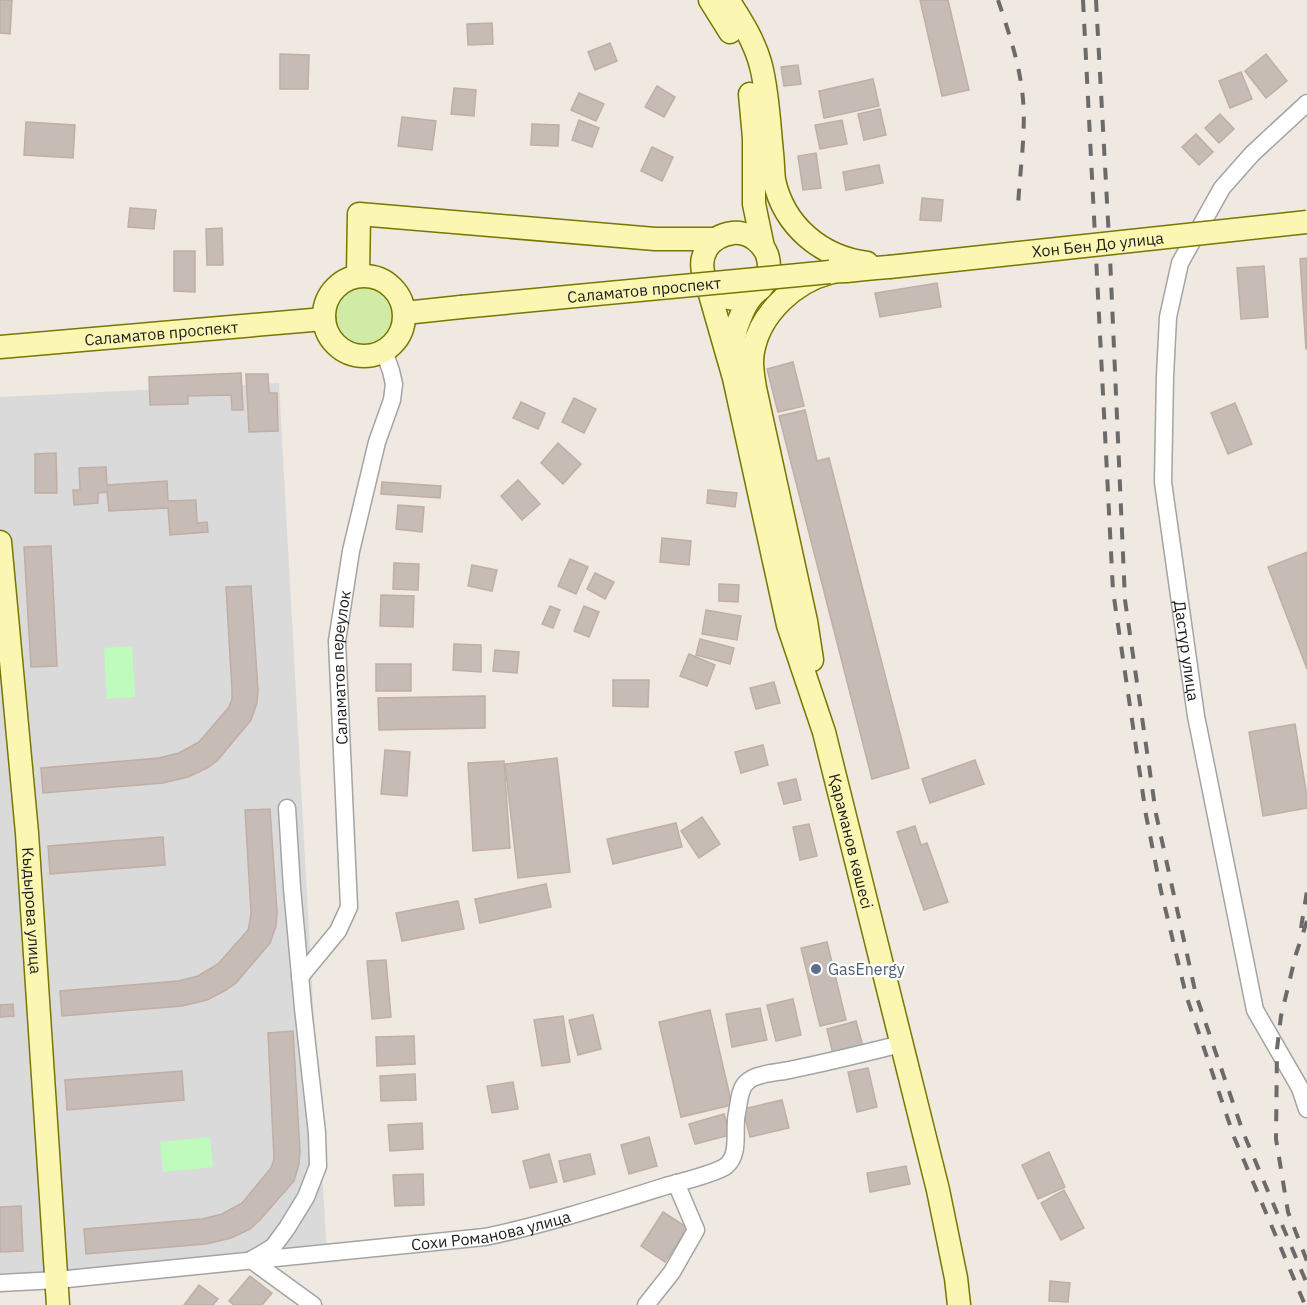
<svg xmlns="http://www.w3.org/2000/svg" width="1307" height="1305" font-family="'IBM Plex Sans',sans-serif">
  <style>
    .residential { fill: #dbdada }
    .grass { fill: #cfeba6 }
    .park { fill: #bffbbd }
    .building { fill: #c6bbb5; stroke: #c1aea4; stroke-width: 1.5 }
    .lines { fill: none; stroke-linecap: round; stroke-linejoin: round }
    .street-casing { stroke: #a4a4a4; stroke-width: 19 }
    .secondary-casing { stroke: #777701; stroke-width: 25 }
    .street { stroke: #fff; stroke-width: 16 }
    .secondary { stroke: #fbf7b3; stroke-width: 22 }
    .rail { stroke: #6b6b6b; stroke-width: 4; stroke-dasharray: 12 12; stroke-linecap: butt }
    .secondary-bridge-casing { stroke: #777701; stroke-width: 25; stroke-linecap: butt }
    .secondary-bridge { stroke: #fbf7b3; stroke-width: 22 }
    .service-dot { fill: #5c6f8a; stroke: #fff; stroke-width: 2 }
    .labels { text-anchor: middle; stroke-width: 4.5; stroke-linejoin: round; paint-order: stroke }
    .street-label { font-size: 16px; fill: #1d1d1d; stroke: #fff }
    .service-label { font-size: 16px; fill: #4e5e75; stroke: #fff; text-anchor: start }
  </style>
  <rect width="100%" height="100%" fill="#efe9e2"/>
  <!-- residential -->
  <polygon class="residential" points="279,383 327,1260 0,1275 0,397"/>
  <!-- grass -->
  <circle class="grass" cx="364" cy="316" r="31"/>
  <!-- park -->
  <g class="park">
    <polygon points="132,646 135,697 107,699 104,648"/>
    <polygon points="210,1137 213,1167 163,1172 160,1142"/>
  </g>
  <!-- building -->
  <g class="building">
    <polygon points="0,0 12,0 10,34 0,33"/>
    <polygon points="920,0 948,0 969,90 942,96"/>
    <polygon points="492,23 493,44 468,45 467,24"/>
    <polygon points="610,43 617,61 595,70 588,52"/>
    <polygon points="280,54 309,55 308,89 280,89"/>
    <polygon points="1266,54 1287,81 1266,98 1245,71"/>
    <polygon points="798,65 801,84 784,86 781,67"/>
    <polygon points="1241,72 1252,99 1230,108 1219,81"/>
    <polygon points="873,79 879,106 824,118 819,91"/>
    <polygon points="657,86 675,97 664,117 645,107"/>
    <polygon points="454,88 476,90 474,116 451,114"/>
    <polygon points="579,93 604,104 596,121 571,110"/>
    <polygon points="880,109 886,135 864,140 858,114"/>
    <polygon points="1220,114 1234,129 1219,143 1205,128"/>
    <polygon points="402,117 436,121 432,150 398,146"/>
    <polygon points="579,120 599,128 592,147 572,140"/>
    <polygon points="842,120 847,144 820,149 815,125"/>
    <polygon points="26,122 75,125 73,158 24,155"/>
    <polygon points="532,124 559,125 558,146 531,145"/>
    <polygon points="1196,134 1213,152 1199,165 1182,147"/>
    <polygon points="652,147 673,157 662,181 641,171"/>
    <polygon points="816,153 821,188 803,190 798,156"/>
    <polygon points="879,165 883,183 846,190 843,172"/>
    <polygon points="922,198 943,200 941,221 920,220"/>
    <polygon points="130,208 156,210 154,229 128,227"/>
    <polygon points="222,228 223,265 207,265 206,229"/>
    <polygon points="174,251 195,251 195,292 174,291"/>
    <polygon points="1307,258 1307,349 1306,349 1300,259"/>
    <polygon points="1264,266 1268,317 1241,319 1237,268"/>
    <polygon points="937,283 941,307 880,317 875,293"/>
    <polygon points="793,362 804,406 778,412 767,369"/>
    <polygon points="241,373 243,410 232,410 231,395 188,396 188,404 150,405 149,377"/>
    <polygon points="246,374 268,374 269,393 277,393 278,431 249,432"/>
    <polygon points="574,398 596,409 584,433 562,422"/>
    <polygon points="521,402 545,413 538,429 513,418"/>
    <polygon points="1235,403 1252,444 1228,454 1211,413"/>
    <polygon points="805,410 817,461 829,458 909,768 872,779 779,416"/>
    <polygon points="558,443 581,464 563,484 541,463"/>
    <polygon points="56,453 57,493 35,493 35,454"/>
    <polygon points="106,467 107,485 167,481 168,501 196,500 197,523 207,522 208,532 170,535 168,508 109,511 107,492 98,493 98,503 74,505 73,490 80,490 79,468"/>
    <polygon points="518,480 540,504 522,520 501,496"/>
    <polygon points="382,482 441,486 440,498 381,494"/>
    <polygon points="708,490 737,493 735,507 707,503"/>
    <polygon points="398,505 424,507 422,532 396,529"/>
    <polygon points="662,538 691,541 689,565 660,562"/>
    <polygon points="51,546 57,666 31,667 24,547"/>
    <polygon points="1307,552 1307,669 1268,567"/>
    <polygon points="570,559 588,567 576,594 558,586"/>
    <polygon points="394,563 419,564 418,590 393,589"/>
    <polygon points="472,565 497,570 492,591 468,586"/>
    <polygon points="595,573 614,582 605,599 587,589"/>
    <polygon points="719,584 739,585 738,602 719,601"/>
    <polygon points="251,586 258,690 257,703 251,720 217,761 207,768 188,777 163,783 43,793 41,768 159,758 179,753 199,742 229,707 232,699 232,690 226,587"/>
    <polygon points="381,595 414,596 413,627 380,626"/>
    <polygon points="550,606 560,610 553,628 542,624"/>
    <polygon points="584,606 599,612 589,637 574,631"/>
    <polygon points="706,610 741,616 737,640 702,634"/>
    <polygon points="700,639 734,648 730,664 696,655"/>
    <polygon points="454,644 481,645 481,672 453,670"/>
    <polygon points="495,650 519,652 517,673 493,671"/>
    <polygon points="689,654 715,665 707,686 680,676"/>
    <rect x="376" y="664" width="35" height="27"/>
    <polygon points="613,680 649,680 648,707 613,706"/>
    <polygon points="774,682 780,703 756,709 750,688"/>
    <polygon points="485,696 485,728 379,730 378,698"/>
    <polygon points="1295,724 1307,796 1307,808 1263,816 1249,732"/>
    <polygon points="763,745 768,765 741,773 735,752"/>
    <polygon points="385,750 410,752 407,796 381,794"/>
    <polygon points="557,758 570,872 518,878 505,764"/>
    <polygon points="975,760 984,784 930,803 922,779"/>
    <polygon points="504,761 510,848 473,851 468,763"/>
    <polygon points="796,779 801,800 784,804 778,783"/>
    <polygon points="270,809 277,912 276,926 270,943 236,983 226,990 207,1000 182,1006 62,1016 60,991 178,981 198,976 218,964 248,930 250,921 251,912 245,810"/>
    <polygon points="702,817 720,844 699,858 681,831"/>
    <polygon points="676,823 682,847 613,864 607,839"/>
    <polygon points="809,824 817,856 800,860 793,827"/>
    <polygon points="915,826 921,845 927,843 948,902 924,910 897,832"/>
    <polygon points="163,837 165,865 50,874 48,846"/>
    <polygon points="546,884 551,907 480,923 475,899"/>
    <polygon points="458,901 464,929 402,941 396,913"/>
    <polygon points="827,942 846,1020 820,1026 801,948"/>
    <polygon points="386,960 391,1017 372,1019 367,961"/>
    <polygon points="793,999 801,1035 776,1041 767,1005"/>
    <polygon points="13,1004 14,1016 0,1017 0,1005"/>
    <polygon points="760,1008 767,1040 732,1047 726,1014"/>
    <polygon points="710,1010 732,1105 681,1117 659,1022"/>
    <polygon points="593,1015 601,1049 578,1055 569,1020"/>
    <polygon points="563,1016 570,1062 542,1066 534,1020"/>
    <polygon points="856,1021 863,1046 833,1054 827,1029"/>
    <polygon points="293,1031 300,1151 299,1164 294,1181 259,1221 250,1229 231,1238 206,1244 86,1254 84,1229 202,1219 222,1214 242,1203 271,1168 274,1159 268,1033"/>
    <polygon points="414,1036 415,1064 377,1066 376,1037"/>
    <polygon points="868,1068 877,1107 857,1112 848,1072"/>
    <polygon points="182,1071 184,1100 67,1110 65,1080"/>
    <polygon points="415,1074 416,1100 381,1101 380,1076"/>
    <polygon points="513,1082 518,1109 492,1113 487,1086"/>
    <polygon points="782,1100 789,1128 750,1137 743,1109"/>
    <polygon points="724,1114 730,1135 695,1144 689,1124"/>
    <polygon points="422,1123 423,1149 390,1151 388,1125"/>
    <polygon points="649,1137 657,1166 629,1174 621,1145"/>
    <polygon points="1049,1152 1065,1187 1038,1199 1022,1165"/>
    <polygon points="549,1154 557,1182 530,1188 523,1161"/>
    <polygon points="590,1154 595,1174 564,1182 559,1161"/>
    <polygon points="906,1166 910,1184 870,1192 867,1173"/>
    <polygon points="423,1174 424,1205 395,1206 393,1175"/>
    <polygon points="1064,1190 1084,1228 1061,1240 1041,1203"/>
    <polygon points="21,1206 23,1251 0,1252 0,1207"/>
    <polygon points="663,1212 688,1228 665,1262 641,1246"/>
    <polygon points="250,1276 272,1293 262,1305 234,1305 229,1301"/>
    <polygon points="1050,1281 1070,1283 1068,1302 1049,1301"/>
    <polygon points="199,1285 218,1299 213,1305 184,1305"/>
  </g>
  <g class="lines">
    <defs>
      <g id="street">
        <path id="s1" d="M1307,103L1252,154L1222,188L1180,263L1168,317L1165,376L1163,482L1196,716L1255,1010L1300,1088L1307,1109"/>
        <polyline points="287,808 292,888 303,1008 317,1133 318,1166 306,1197 287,1228 273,1247 251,1260 313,1305"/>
        <path id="s2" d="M300,977L338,931L349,907L337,641L351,551L377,442L392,400L394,384L391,371L384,351"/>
        <path id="s3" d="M0,1283L57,1280L485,1237C547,1224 606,1205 666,1186C680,1182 715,1174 726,1166C741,1154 733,1129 737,1113C739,1104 739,1090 746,1083C750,1079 757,1076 762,1075C772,1072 783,1072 794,1069C829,1062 865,1053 901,1044"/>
        <polyline points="646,1305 672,1272 696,1230 676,1183"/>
      </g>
      <g id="secondary">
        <polyline points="710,0 730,32"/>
        <path d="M728,0C741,20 755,42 761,66C768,94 769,124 772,153C773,162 773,171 774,180C784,226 821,257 867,263"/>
        <polyline points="750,94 754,138 754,204 763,247"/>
        <polyline points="358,275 359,214 655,239 715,239"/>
        <circle cx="364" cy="316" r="40"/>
        <path id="s4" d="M707,284L734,378L788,625L824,732L938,1190L956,1278L959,1305"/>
        <polyline points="405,313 461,307"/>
        <path id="s5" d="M0,347L324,319"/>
        <path d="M733,359C733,346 734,330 740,318C743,310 748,300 754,294C756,292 759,290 761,288C771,276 772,257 761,245C754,237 744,232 733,233C681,240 700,316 753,295"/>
        <path id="s6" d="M0,542L27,833L58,1305"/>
        <path d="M812,660L806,621L755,388C753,375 750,361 754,347C762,312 795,282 829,273C835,271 842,271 848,271C861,269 875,268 889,267"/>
      </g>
    </defs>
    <!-- street casing -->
    <use href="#street" class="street-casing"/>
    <!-- secondary casing -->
    <use href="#secondary" class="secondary-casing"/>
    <!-- street -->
    <use href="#street" class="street"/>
    <!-- secondary -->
    <use href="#secondary" class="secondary"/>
    <!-- rail -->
    <g class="rail">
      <path d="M998,0C1008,30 1018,59 1022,90C1027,127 1020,168 1018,206"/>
      <polyline points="1083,0 1113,591 1146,815 1161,891 1186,995 1234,1137 1305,1305"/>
      <polyline points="1096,0 1110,257 1125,600 1156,814 1196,995 1243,1132 1307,1284"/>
      <polyline points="1307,921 1296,954 1281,1016 1277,1049 1276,1139 1288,1212 1307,1261"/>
      <polyline points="1301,928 1307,891"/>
    </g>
    <defs>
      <g id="secondary-bridge">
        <path id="s7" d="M889,267L1307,222"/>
        <path id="s8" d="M461,307L830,272"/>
      </g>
    </defs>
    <!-- secondary-bridge casing -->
    <use href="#secondary-bridge" class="secondary-bridge-casing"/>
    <!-- secondary-bridge -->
    <use href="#secondary-bridge" class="secondary-bridge"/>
  </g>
  <!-- markers -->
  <circle class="service-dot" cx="816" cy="969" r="6"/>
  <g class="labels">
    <!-- street labels -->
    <g class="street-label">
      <text dy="6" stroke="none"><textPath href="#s7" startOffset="210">Хон Бен До улица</textPath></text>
      <text dy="6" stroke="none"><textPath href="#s8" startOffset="184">Саламатов проспект</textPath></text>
      <text dy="6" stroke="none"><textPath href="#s5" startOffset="162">Саламатов проспект</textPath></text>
      <text dy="6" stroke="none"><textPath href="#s1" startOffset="597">Дастур улица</textPath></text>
      <text dy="6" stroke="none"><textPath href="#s2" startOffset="326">Саламатов переулок</textPath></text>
      <text dy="6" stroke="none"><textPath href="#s4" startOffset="576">Қараманов көшесі</textPath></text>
      <text dy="6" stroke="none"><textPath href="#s6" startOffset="370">Кыдырова улица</textPath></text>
      <text dy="6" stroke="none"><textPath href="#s3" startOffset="494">Сохи Романова улица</textPath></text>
    </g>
    <!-- service labels -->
    <g class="service-label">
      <text x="828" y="975">GasEnergy</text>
    </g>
  </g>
</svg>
